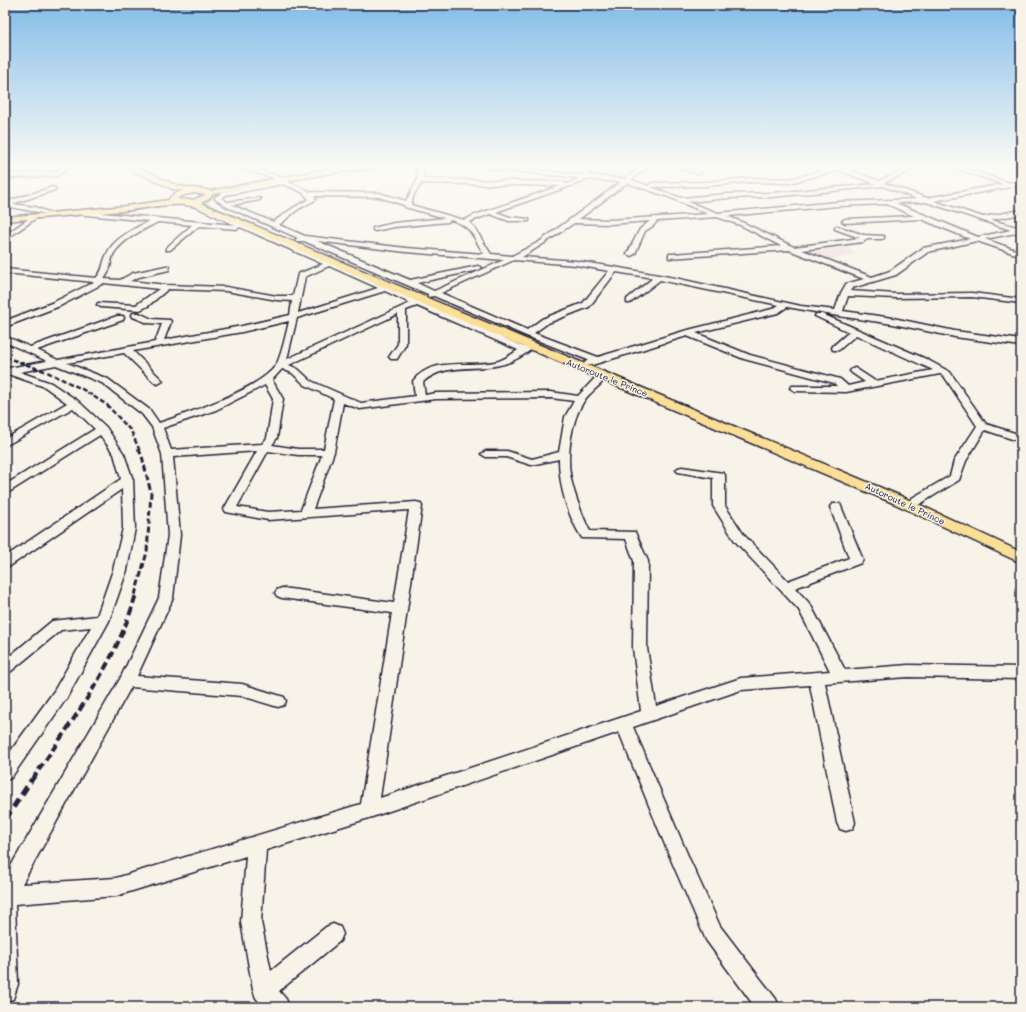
<svg xmlns="http://www.w3.org/2000/svg" width="1026" height="1012" font-family="Mali,sans-serif">
  <style>
    .built { fill: #f3e0e1 }
    .lines { fill: none; stroke-linecap: round; stroke-linejoin: round }
    .minor-casing { stroke: #22223b; stroke-width: 3 }
    .major-casing { stroke: #22223b; stroke-width: 3 }
    .minor { fill: #f7f3e8; fill-rule: evenodd }
    .major { fill: #fbdf96; fill-rule: evenodd }
    .rail-far4 { stroke: #22223b; stroke-width: 1.5; stroke-dasharray: 3 1.5; stroke-linecap: butt }
    .rail-far3 { stroke: #22223b; stroke-width: 2.5; stroke-dasharray: 5 2.5; stroke-linecap: butt }
    .rail-far2 { stroke: #22223b; stroke-width: 3; stroke-dasharray: 6 3; stroke-linecap: butt }
    .rail-far1 { stroke: #22223b; stroke-width: 4; stroke-dasharray: 8 4; stroke-linecap: butt }
    .rail { stroke: #22223b; stroke-width: 5; stroke-dasharray: 10 5; stroke-linecap: butt }
    .labels { text-anchor: middle; stroke-width: 3; stroke-linejoin: round; paint-order: stroke }
    .far-street-label { font-size: 9px; fill: #22223b; stroke: #f7f3e8 }
  </style>
  <rect width="100%" height="100%" fill="#f7f3e8"/>
  <filter id="ink" filterUnits="userSpaceOnUse"><feTurbulence type="fractalNoise" baseFrequency=".025" numOctaves="2"/><feDisplacementMap in="SourceGraphic" scale="8" xChannelSelector="R" yChannelSelector="G"/><feConvolveMatrix kernelMatrix="1 2 1 2 8 2 1 2 1" color-interpolation-filters="sRGB"/></filter>
  <g filter="url(#ink)">
    <!-- built -->
    <g class="built">
      <polygon points="483,166 497,166 588,175 592,166 637,170 606,194 565,189 580,182 585,178"/>
      <polygon points="836,244 858,253 829,260 806,250"/>
    </g>
    <g class="lines">
      <defs>
        <g id="minor">
          <polygon points="7,166 14,166 5,171 5,167"/>
          <polygon points="64,166 70,166 57,176 5,178 5,174 56,172"/>
          <path d="M230,166C244,166 261,170 274,175C280,177 283,179 289,180V182L310,192L379,193L406,201L417,181V166H423V179L564,182L567,184L579,178L484,168L481,166H499L582,175L587,166H593L587,175L625,179L643,166H649L631,180L649,186L651,183L706,182L748,178L790,179L832,168L830,166H838L879,181L912,166H920L884,183L927,198L1003,184L948,166H957L1010,183L1021,181V185L934,201L983,217L1021,210V214L991,220L1021,228V232L985,239L1021,252V256L977,241L928,252L896,275L852,288L850,291L896,294L972,293L1021,299V303L972,297L896,298L848,296L843,311L893,318L955,331L1021,340V346L955,337L893,324L838,316L787,307L778,313L696,333L750,355L840,379L848,386L865,382L852,373L850,371L852,369L855,368L875,381L933,370L856,335L839,350H833L832,348L833,346L849,332L815,316L816,314H822L926,359L950,372L986,424L1021,435V442L985,430L966,461L959,480L920,504H912L910,501L912,498L950,476L954,461L977,426L944,376L940,374L846,392L795,391L790,388L792,386H837L834,383L744,359L687,336L592,365H586L584,363L588,360L524,335L434,296L428,297V294L304,241H296V239L298,238L227,207L215,199V197L224,192L278,181L271,177ZM838,170L876,184L772,193L728,194L681,198L651,187L706,186L748,182L790,183ZM585,179L621,182L539,242L512,256L491,254L474,227L469,222L490,214L509,221H529V219L510,217L496,212L576,184L583,181ZM422,183L560,186L475,215L464,220L411,205L414,194ZM627,183L669,197L708,214L610,220L579,219ZM283,184L302,192L309,199L293,208L273,222L232,205L260,200V198L227,202L221,198L226,195ZM883,186L917,199L838,202L718,213L688,202L728,198L772,197ZM314,196L379,197L404,205L405,207L445,218L394,223L373,228V230L375,231L394,227L448,222L451,220C472,226 473,237 484,254L406,248L305,236L279,225L297,210L315,200L316,199ZM926,202L1011,230L978,237L896,203ZM887,204L914,216L845,219L842,221L845,223L921,219L970,239L923,248L890,271L872,277L802,250L863,242L867,239H882L884,238V236L864,235L837,226L835,227V229L860,238L794,247L744,223L727,216L838,206ZM717,217L740,225L781,246L672,254H669V258L789,250L864,279L846,284L841,293L835,310L801,306L675,278L614,267L576,261L522,257L543,244L574,223L610,224L650,221L640,229L627,254L631,256L635,254L645,231L653,226L657,221ZM317,241L406,252L504,260L434,291L417,283L478,270L482,268L478,266L410,280ZM514,260L576,265L609,271L583,303L542,319L527,330L441,293ZM616,272L653,278L627,299V303H630L660,280L779,305L772,309L684,331L598,357L534,333L548,323L589,307Z"/>
          <polygon points="360,166 379,166 376,168 346,171 343,169"/>
          <polygon points="675,166 683,166 702,173 697,174"/>
          <polygon points="1014,166 1021,166 1021,170"/>
          <polygon points="53,187 56,189 55,190 12,204 35,207 48,212 48,214 5,206 5,202"/>
          <path d="M189,202L200,205L386,286H391V289L416,300L425,298L426,300L423,302L524,347L528,345L532,348C529,352 524,354 520,357C488,377 450,358 423,382L425,395L436,393L551,392L578,396L595,378L597,373H603L605,379C599,387 589,393 584,401C571,420 566,457 571,479C574,493 583,518 590,531L635,532L648,561L647,648L656,706L741,678L830,671L799,610L735,541L713,506V478L678,472L676,470L678,468L682,467L723,473L725,475V506L744,535L788,581L849,558L830,507L832,504H840L863,560L861,563L795,588L810,604L845,670L908,665L1021,667V679L908,677L825,683L855,823L852,829L846,831L840,829L837,823L810,685L741,690L633,727L689,858L720,926L776,999L779,1007H755L706,940L672,862L619,732L369,818L266,850L261,922L271,971L326,927L333,924L340,927L343,934L340,941L279,991L286,999L289,1007H264L256,998L253,990L241,922L246,856L116,896L15,904L18,984L13,999L5,1002V876L120,679L159,598L168,535L162,454L152,427L142,414L102,383L56,365L20,372L51,383L78,401L106,427L124,454L133,480L135,528L127,570L109,621L66,699L11,778L5,780V759L54,691L91,627L61,630L10,672L5,674V660L52,621L97,616L113,570L123,528L122,489L10,566L5,567V557L121,479L114,454L100,435L9,492L5,494V485L95,429L73,408L5,446V439L67,403L45,387L5,373V367L9,368L47,361L5,342V336L30,347L117,316H123L124,318L123,320L37,350L58,360L155,342L162,324L148,323L133,317L132,315L133,313H139L152,319L170,320L171,322L164,340L242,326L290,315L292,301L277,300L226,291L168,289L148,306L140,310L101,307L97,305L98,303L136,305L159,289L104,283L60,306L5,327V321L54,302L94,282L5,273V269L96,278C104,270 102,264 106,256C112,239 134,229 149,221L76,214L75,213L78,211L235,225L196,207L187,205L186,204ZM158,222L192,225L166,248V250H170L199,226L237,229L240,227L323,264L298,274L293,296H277L226,287L166,285L130,281L139,277L169,270V266H166L133,273L120,280L104,279C113,268 109,262 114,253C124,238 143,230 158,222ZM329,266L378,288L298,313L305,277ZM385,291L410,303L287,359L297,318ZM417,306L518,350C512,354 505,359 499,361C471,369 433,355 413,381L415,396L361,403L311,381L298,369L289,365L398,314V344L389,357L391,359H397L406,344V310ZM289,321C287,330 281,357 276,365C260,389 188,413 159,423L150,410L108,379L67,363L124,353L155,383L158,384L163,381L133,351L242,332ZM282,369L292,373L305,385L334,399L324,449H298L272,445L277,438L283,399L272,380ZM265,385L273,399L267,438L262,444L171,450L163,428L216,410ZM551,398L574,401L565,417L559,452L532,459L507,451H486L481,454L486,457H506L531,465L559,459C559,485 567,515 582,538L626,539L634,561L633,648L641,711L380,798L422,506L420,503L416,502L313,509L334,452L343,403L360,409L436,399ZM257,451L224,509L226,512L268,520L409,510L394,603L282,588L277,590L275,593L277,596L282,598L392,613L361,804L116,878L22,884L131,687L242,696L278,707L284,705L286,701L284,697L242,684L137,676L173,598L180,535L173,457ZM268,451L298,455H322L301,510L268,512L237,507Z"/>
          <polygon points="34,215 39,216 5,240 5,235"/>
        </g>
        <path id="major" d="M123,166C141,166 159,178 176,185C187,189 199,187 210,191L337,167L363,166L360,168L213,194L209,199L201,203L903,497L1021,552V563L893,503L418,302L204,209C176,200 152,208 123,211C84,214 44,218 5,221V217L126,206L169,200C170,194 178,192 183,191L172,189ZM194,193L206,195L192,200L177,199L181,196Z"/>
      </defs>
      <!-- minor casing -->
      <use href="#minor" class="minor-casing"/>
      <!-- major casing -->
      <use href="#major" class="major-casing"/>
      <!-- minor -->
      <use href="#minor" class="minor"/>
      <!-- major -->
      <use href="#major" class="major"/>
      <!-- rail-far4 -->
      <polyline class="rail-far4" points="1009,166 1021,170"/>
      <!-- rail-far3 -->
      <polyline class="rail-far3" points="5,357 47,372 82,389 107,405 131,431 139,449"/>
      <!-- rail-far2 -->
      <polyline class="rail-far2" points="135,595 147,552 151,493 142,456 138,448"/>
      <!-- rail-far1 -->
      <path class="rail-far1" d="M32,780C71,722 117,663 136,594"/>
      <!-- rail -->
      <polyline class="rail" points="5,820 32,779"/>
    </g>
  </g>
  <!-- sky -->
  <linearGradient id="sky" x2="0" y2="1"><stop stop-color="#82bde9"/><stop offset="0.54" stop-color="#fbfaf5"/><stop offset="1" stop-color="#fbfaf5" stop-opacity="0"/></linearGradient>
  <rect width="1026" height="308" fill="url(#sky)"/>
  <g class="labels">
    <!-- far-street labels -->
    <g class="far-street-label">
      <text transform="translate(607 378) rotate(22)" y="3">Autoroute le Prince</text>
      <text transform="translate(905 504) rotate(25)" y="3">Autoroute le Prince</text>
    </g>
  </g>
  <!-- margin -->
  <rect width="1026" height="1012" fill="none" stroke="#f7f3e8" stroke-width="20"/>
  <rect x="10" y="10" width="1006" height="992" fill="none" stroke="#22223b" stroke-width="1.5" filter="url(#ink)"/>
</svg>
